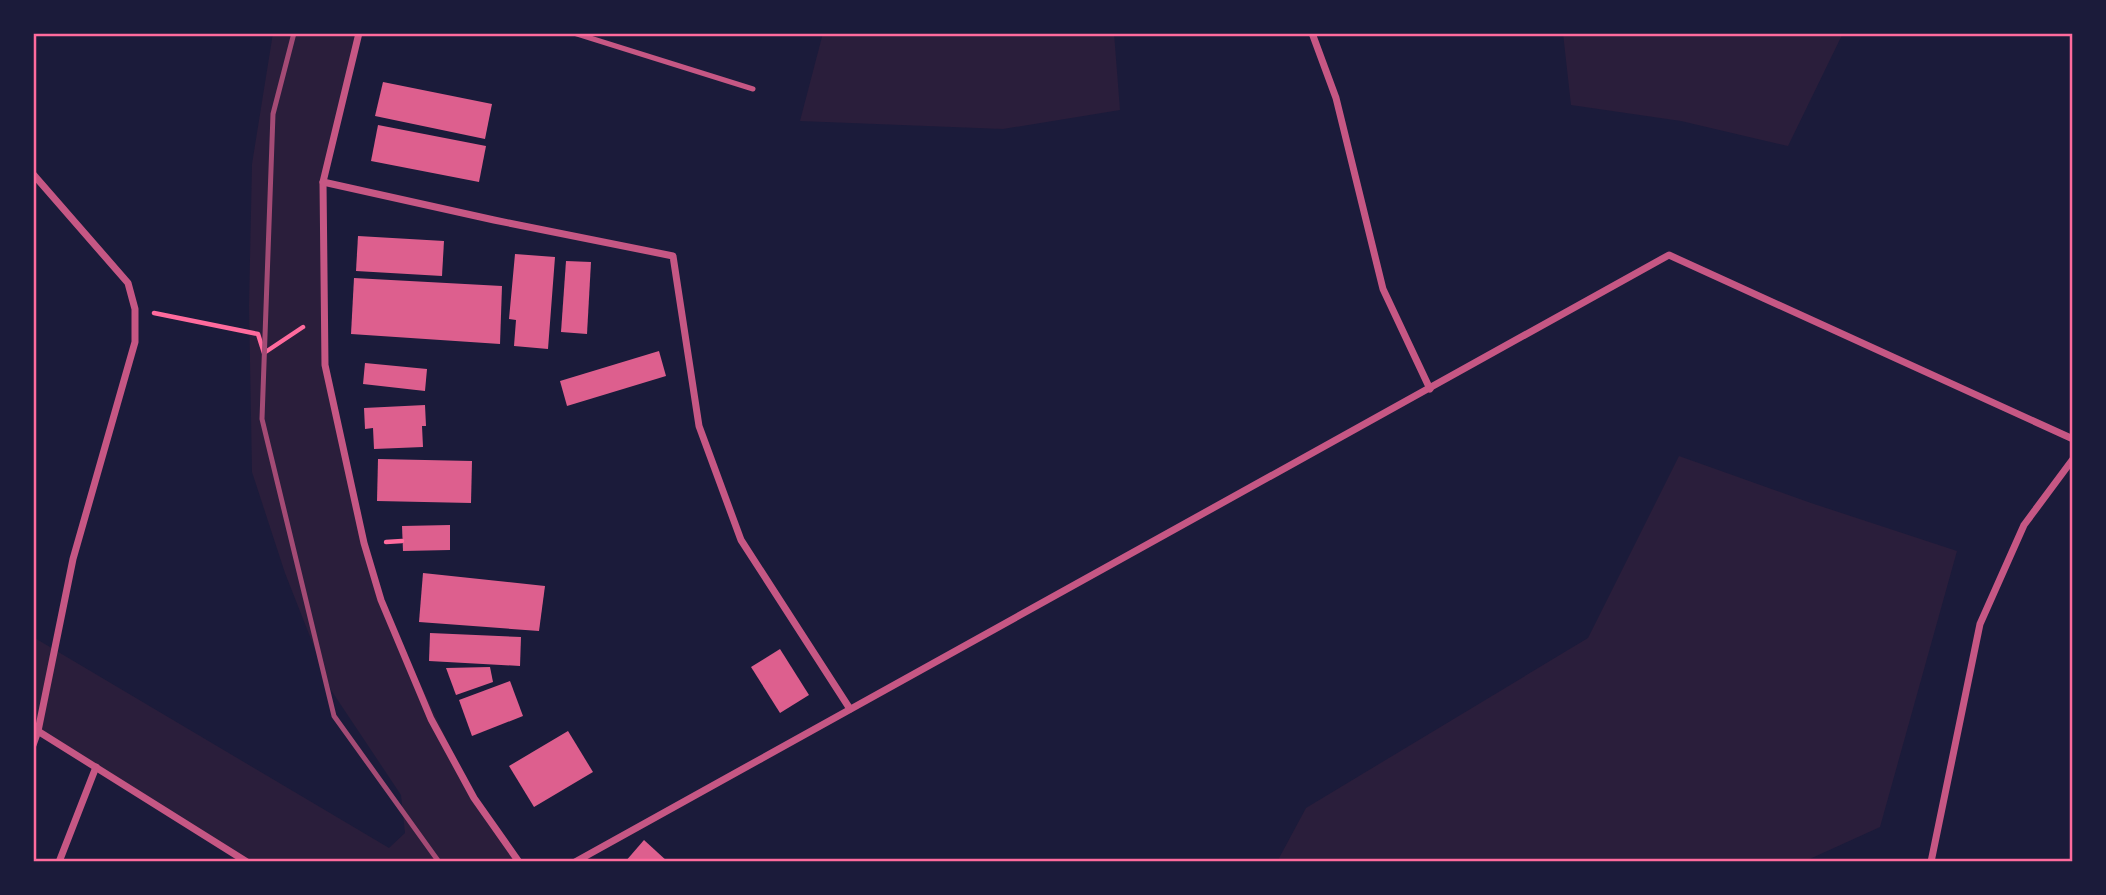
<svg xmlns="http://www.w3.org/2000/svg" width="2106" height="895" font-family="Commissioner,sans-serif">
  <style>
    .green { fill: #2a1e3b }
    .building { fill: #dd5f8e }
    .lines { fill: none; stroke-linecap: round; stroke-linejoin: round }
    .path { stroke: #ff6b9d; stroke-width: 4.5 }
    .service { stroke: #c65784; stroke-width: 5 }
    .minor { stroke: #c65784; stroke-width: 7 }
    .rail { stroke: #a44b75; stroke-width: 5 }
    .neatline { fill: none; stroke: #ff6b9d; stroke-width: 2.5 }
  </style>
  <rect width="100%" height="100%" fill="#1b1b3a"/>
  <!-- green -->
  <g class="green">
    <polygon points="273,33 360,33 323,182 325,365 381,600 474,798 519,862 247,862 33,728 33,637 389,848 405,833 401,795 331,690 285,573 252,472 249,306 252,164"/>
    <polygon points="823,33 1114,33 1120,110 1003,129 800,121"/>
    <polygon points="1563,33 1843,33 1788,146 1681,121 1571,105"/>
    <polygon points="1679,456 1811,503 1957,551 1880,827 1803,862 1277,862 1306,808 1588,638"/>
  </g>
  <!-- building -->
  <g class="building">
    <polygon points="383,82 492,104 485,139 375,116"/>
    <polygon points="378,125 486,146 479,182 371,161"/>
    <polygon points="358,236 444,241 442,276 356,271"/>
    <polygon points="515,254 555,257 548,349 514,346 516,320 509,319"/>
    <polygon points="566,261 591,262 587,334 561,332"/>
    <polygon points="354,278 502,286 500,344 351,334"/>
    <polygon points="659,351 666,376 567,406 560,381"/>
    <polygon points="365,363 427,369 425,391 363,384"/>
    <polygon points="425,405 426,426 422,426 423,447 374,449 373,428 365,429 364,408"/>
    <polygon points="378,459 472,461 471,503 377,501"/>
    <polygon points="450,525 450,550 403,551 402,526"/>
    <polygon points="423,573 545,586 539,631 419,622"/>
    <polygon points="430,633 521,637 520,666 429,661"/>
    <polygon points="780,649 809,695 780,713 751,667"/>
    <polygon points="490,667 493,682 456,695 446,668"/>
    <polygon points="510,681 523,716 472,736 459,700"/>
    <polygon points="568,731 593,772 534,807 509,766"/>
    <polygon points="644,840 668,862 625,862"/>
  </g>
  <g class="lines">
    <!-- path -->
    <g class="path">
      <polyline points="154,313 258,334 264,353 303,327"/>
      <polyline points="386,542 402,541"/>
    </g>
    <!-- service -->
    <polyline class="service" points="574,33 753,89"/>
    <!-- minor -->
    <g class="minor">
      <polyline points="359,33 323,182 325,365 364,543 381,600 431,719 474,798 519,862"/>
      <polyline points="1312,33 1336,98 1383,289 1430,389"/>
      <polyline points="33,174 128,283 135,309 135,342 73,559 38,731 33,745"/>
      <polyline points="323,182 494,220 673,256 699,426 741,540 850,709"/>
      <polyline points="33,728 247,862"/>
      <polyline points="59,862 96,767"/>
      <polyline points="575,862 1669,255 2073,439"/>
      <polyline points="1931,862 1980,624 2024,525 2073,459"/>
    </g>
    <!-- rail -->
    <polyline class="rail" points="294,33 273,114 262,419 334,716 439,862"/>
  </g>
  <!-- border -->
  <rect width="2106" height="895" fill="none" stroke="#1b1b3a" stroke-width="70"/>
  <rect x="35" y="35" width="2036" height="825" class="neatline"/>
</svg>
